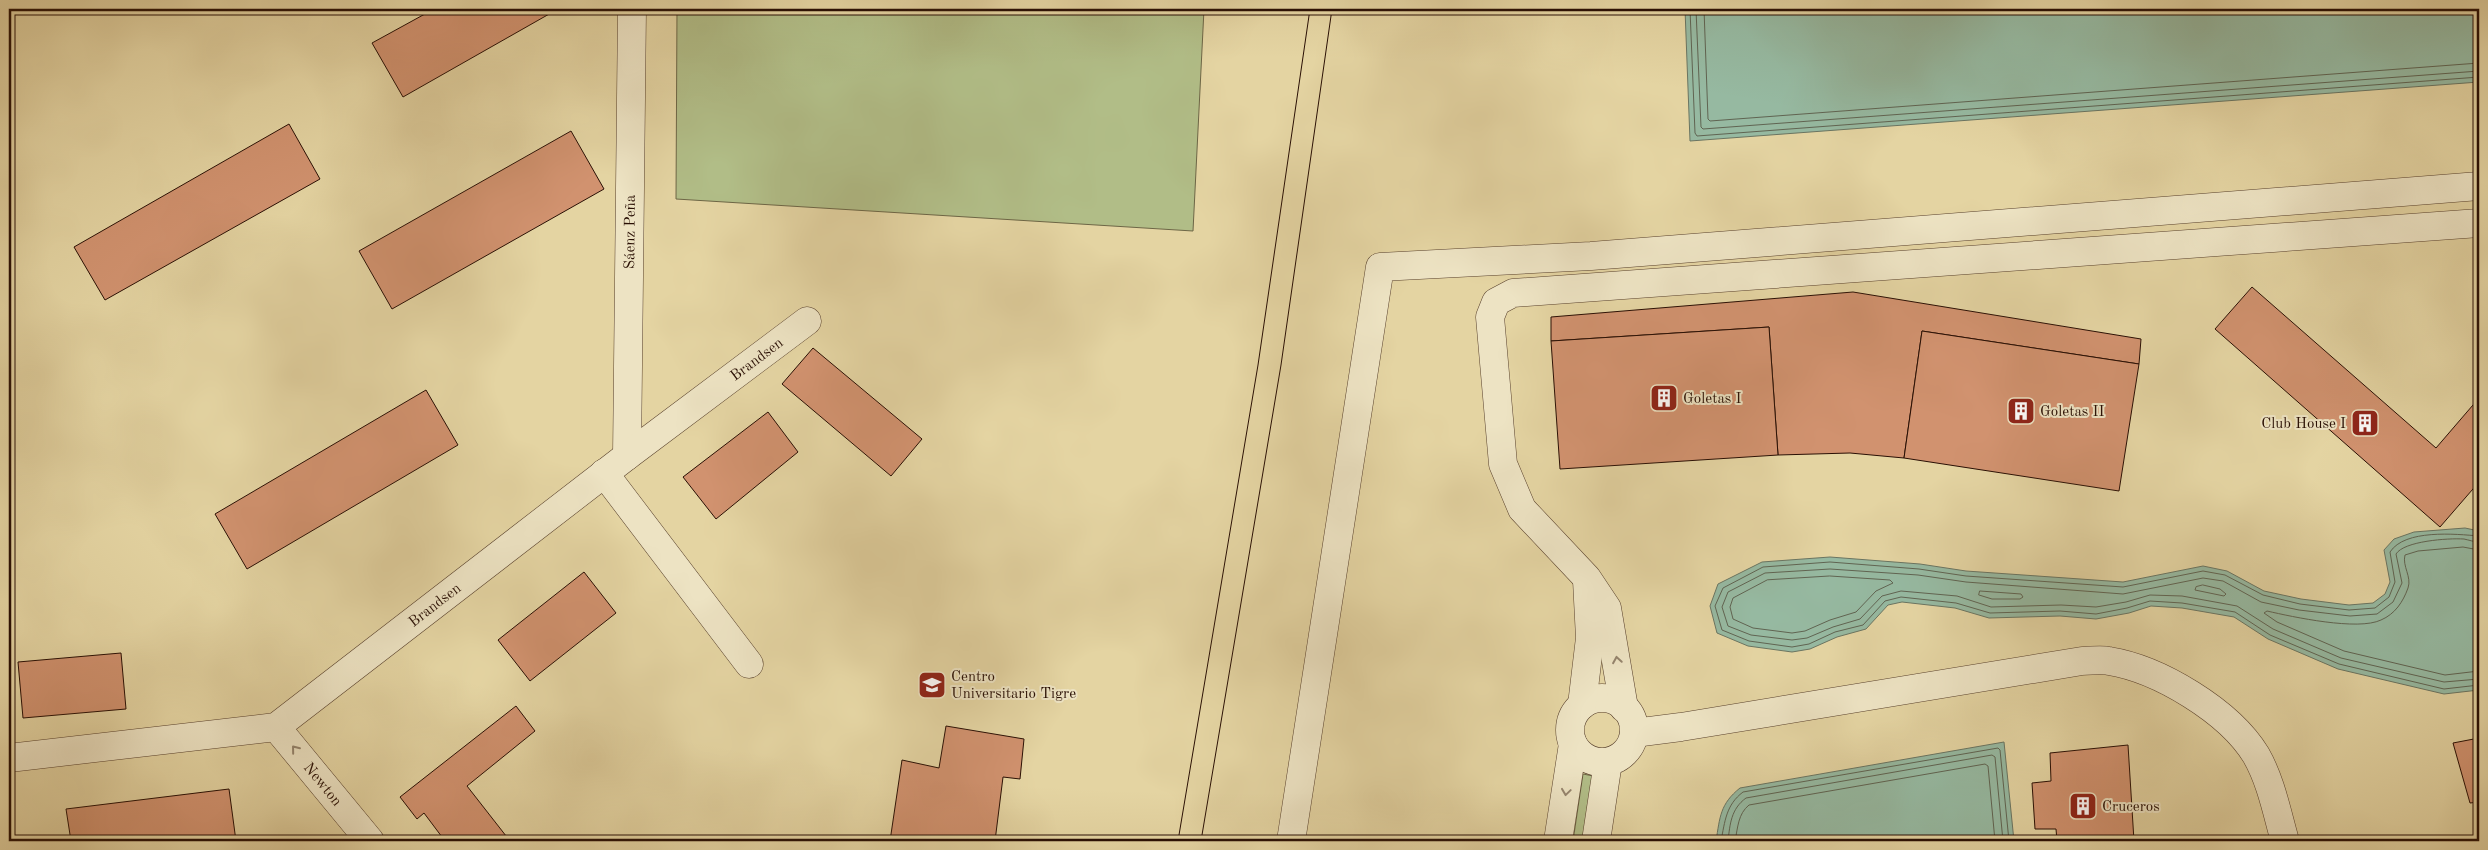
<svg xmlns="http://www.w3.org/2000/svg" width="2488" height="850" font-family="'Old Standard TT',serif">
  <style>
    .green { fill: #b1bd87; stroke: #6d6646 }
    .water { fill: #96b9a1; stroke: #6a7562 }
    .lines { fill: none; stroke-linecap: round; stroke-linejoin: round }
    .shore { stroke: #606452; stroke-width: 1 }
    .building { fill: #d1926f; stroke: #290f04 }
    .minor-casing { stroke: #58402c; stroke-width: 29 }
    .minor { stroke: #ede3c3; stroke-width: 28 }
    .tram { stroke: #290f04; stroke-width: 1 }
    .oneway { stroke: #95846d }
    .labels { text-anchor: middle; stroke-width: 4; stroke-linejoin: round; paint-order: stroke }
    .street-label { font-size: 15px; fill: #290f04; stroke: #ede3c3 }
    .poi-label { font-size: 15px; fill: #290f04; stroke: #ede3c3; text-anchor: start }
  </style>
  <rect width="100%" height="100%" fill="#e4d4a2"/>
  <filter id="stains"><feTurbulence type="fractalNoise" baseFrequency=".004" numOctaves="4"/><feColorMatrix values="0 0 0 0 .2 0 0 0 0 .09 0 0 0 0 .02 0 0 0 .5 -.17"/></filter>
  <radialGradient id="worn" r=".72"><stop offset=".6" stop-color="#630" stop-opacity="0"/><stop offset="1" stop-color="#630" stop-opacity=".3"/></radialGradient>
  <!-- green -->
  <g class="green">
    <polygon points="677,9 1204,9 1193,231 676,199"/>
    <polygon points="1583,774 1593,776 1583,841 1573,841"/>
  </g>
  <!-- water -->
  <g class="water">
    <polygon points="1685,9 2479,9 2479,82 1690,141"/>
    <polygon points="2465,528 2479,531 2479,690 2444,694 2338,669 2268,639 2234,617 2182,608 2151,606 2129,613 2096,619 2060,616 1989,618 1955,608 1902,602 1888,605 1866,629 1837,637 1810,649 1792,652 1748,646 1717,633 1710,606 1718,584 1762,562 1830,557 1920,564 1966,571 2123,582 2203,566 2227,571 2264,591 2301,599 2349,605 2373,603 2385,594 2390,582 2384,550 2394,539 2414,532"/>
    <path d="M2004,742L2014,841H1716C1720,817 1720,804 1740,788Z"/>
  </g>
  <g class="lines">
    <!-- shore -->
    <g class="shore">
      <polyline points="1690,9 1695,133 1697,136 2479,77"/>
      <polyline points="1696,9 1701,127 1703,129 2479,71"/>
      <polyline points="1704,9 1708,119 1710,121 2479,63"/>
      <path d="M2479,536C2455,534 2405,529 2390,552L2395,582L2389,597L2375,608L2349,610L2300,604L2263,595L2225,575L2203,571L2123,587L1966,576L1919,569L1830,562L1763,567L1723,588L1715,606L1722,630L1749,641L1792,647L1809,644L1835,632L1863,625L1885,601L1901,597L1956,603L1990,613L2060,611L2096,614L2127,608L2150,601L2182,603L2235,612L2270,635L2339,664L2444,689L2479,685"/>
      <path d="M2479,542C2474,542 2469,540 2464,539C2448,538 2404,541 2396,554L2402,583L2393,602L2377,614L2350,616L2299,610L2261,602L2223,581L2203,578L2123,594L1966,582L1918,575L1830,569L1765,573L1728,592L1722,607L1728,626L1751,635L1792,640L1807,638L1833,627L1860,619L1882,596L1901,591L1957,596L1991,607L2061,605L2096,607L2126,602L2150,595L2182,596L2237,606L2273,629L2341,658L2444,682L2479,679"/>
      <path d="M2479,550L2463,547L2418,551L2405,555C2402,566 2412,577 2408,588C2403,602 2395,614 2381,620C2358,631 2293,617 2267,611L2264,613L2277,622L2344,651L2445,675L2479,671"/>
      <polygon points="1830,576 1890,580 1893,583 1876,591 1856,612 1830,620 1805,631 1792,633 1753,628 1733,619 1730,607 1733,598 1767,580"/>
      <polygon points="2203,585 2220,589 2226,594 2224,596 2195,590 2196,587"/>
      <polygon points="1980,591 2021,594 2023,597 2020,599 1992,599 1979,595"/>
      <path d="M1721,841C1725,821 1726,805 1743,792L1998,748L2000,750L2009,841"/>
      <path d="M1728,841C1730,824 1731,809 1746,798L1992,755L1995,757L2003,841"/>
      <path d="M1735,841C1738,827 1738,814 1749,805L1985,764L1988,766L1995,841"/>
    </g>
  </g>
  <!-- building -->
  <g class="building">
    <polygon points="434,9 558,9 403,97 372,43"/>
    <polygon points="289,124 320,179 105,300 74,247"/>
    <polygon points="571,131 604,189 392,309 359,251"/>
    <polygon points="2252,287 2436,448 2479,398 2479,482 2440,527 2215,329"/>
    <polygon points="1853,292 2141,339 2139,364 1922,331 1904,458 1850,453 1778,455 1769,327 1551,341 1551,317"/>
    <polygon points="1769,327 1778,455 1560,469 1551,341"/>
    <polygon points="1922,331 2139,364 2119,491 1904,458"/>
    <polygon points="813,348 922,439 891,476 782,384"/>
    <polygon points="426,390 458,445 247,569 215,514"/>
    <polygon points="768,412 798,452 716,519 683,477"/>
    <polygon points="584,572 616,613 530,681 498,640"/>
    <polygon points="121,653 126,709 23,718 18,662"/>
    <polygon points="516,706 535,731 467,786 510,841 445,841 424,813 417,819 400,797"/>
    <polygon points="946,726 1024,739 1020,779 1003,777 995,841 890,841 902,760 939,768"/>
    <polygon points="2479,738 2479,802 2470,803 2453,743"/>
    <polygon points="2128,745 2134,841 2057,841 2056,829 2035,829 2032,783 2051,781 2050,753"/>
    <polygon points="229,789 236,841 71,841 66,809"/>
  </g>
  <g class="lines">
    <defs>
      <g id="minor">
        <path id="s1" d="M627,456L632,9"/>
        <polyline points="604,473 749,664"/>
        <circle cx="1602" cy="730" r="32"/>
        <polyline points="1582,705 1590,638 1587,580"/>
        <polyline points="1624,708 1607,608 1587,578 1522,509 1503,464 1490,317 1496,302 1513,293 2479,223"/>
        <path id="s2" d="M276,727L370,841"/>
        <path d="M1634,733L1681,727L2082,661C2091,661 2101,659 2109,661C2159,669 2229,711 2256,755C2271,781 2277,813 2285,841"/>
        <path id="s3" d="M9,758L276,727L627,456L807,321"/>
        <polyline points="1291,841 1380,267 1591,256 2479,186"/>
        <polyline points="1558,841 1573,744"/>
        <polyline points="1596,841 1608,762"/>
      </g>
    </defs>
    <!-- minor casing -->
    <use href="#minor" class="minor-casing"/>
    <!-- minor -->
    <use href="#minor" class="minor"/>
    <!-- tram -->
    <g class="tram">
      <polyline points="1178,841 1258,365 1310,9"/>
      <polyline points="1201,841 1281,365 1332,9"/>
    </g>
  </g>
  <!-- one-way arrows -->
  <defs><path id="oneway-chevron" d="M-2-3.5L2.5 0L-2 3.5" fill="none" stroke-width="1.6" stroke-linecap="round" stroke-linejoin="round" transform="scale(1.25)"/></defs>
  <g class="oneway">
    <use href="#oneway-chevron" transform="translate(1617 660) rotate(-99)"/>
    <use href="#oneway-chevron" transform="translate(295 749) rotate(-129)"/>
    <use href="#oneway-chevron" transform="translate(1566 792) rotate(98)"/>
  </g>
  <!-- icons -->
  <defs>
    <symbol id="building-square" viewBox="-11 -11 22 22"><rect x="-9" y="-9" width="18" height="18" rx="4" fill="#8f2418" stroke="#ede3c3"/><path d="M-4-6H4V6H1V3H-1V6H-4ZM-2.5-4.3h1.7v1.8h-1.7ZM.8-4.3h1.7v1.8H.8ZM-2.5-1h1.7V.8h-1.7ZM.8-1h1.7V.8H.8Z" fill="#fff"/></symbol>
    <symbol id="university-square" viewBox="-11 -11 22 22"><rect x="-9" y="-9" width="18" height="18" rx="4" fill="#8f2418" stroke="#ede3c3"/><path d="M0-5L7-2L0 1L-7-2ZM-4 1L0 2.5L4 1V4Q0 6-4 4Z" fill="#fff"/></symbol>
  </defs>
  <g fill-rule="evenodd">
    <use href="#building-square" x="1648" y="382" width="32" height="32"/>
    <use href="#building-square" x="2005" y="395" width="32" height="32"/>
    <use href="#building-square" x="2349" y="407" width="32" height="32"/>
    <use href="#university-square" x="916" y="669" width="32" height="32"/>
    <use href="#building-square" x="2067" y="790" width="32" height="32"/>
  </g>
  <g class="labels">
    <!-- street labels -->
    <g class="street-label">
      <text dy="5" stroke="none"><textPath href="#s1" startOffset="224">Sáenz Peña</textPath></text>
      <text dy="5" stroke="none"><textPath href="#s3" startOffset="874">Brandsen</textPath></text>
      <text dy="5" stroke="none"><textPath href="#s3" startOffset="469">Brandsen</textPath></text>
      <text dy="5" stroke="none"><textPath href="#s2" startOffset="74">Newton</textPath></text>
    </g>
    <!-- poi labels -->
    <g class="poi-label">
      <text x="1683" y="403">Goletas I</text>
      <text x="2040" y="416">Goletas II</text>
      <text x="2346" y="428" text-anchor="end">Club House I</text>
      <text x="951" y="681">Centro<tspan x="951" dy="17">Universitario Tigre</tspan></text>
      <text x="2102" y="811">Cruceros</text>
    </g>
  </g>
  <!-- margin -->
  <rect width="2488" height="850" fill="none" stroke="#e4d4a2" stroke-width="30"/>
  <rect x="10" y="10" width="2468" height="830" fill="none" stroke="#290f04" stroke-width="2.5"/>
  <rect x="15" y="15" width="2458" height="820" fill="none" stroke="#290f04"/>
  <rect width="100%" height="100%" filter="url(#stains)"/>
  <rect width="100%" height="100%" fill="url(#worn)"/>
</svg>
